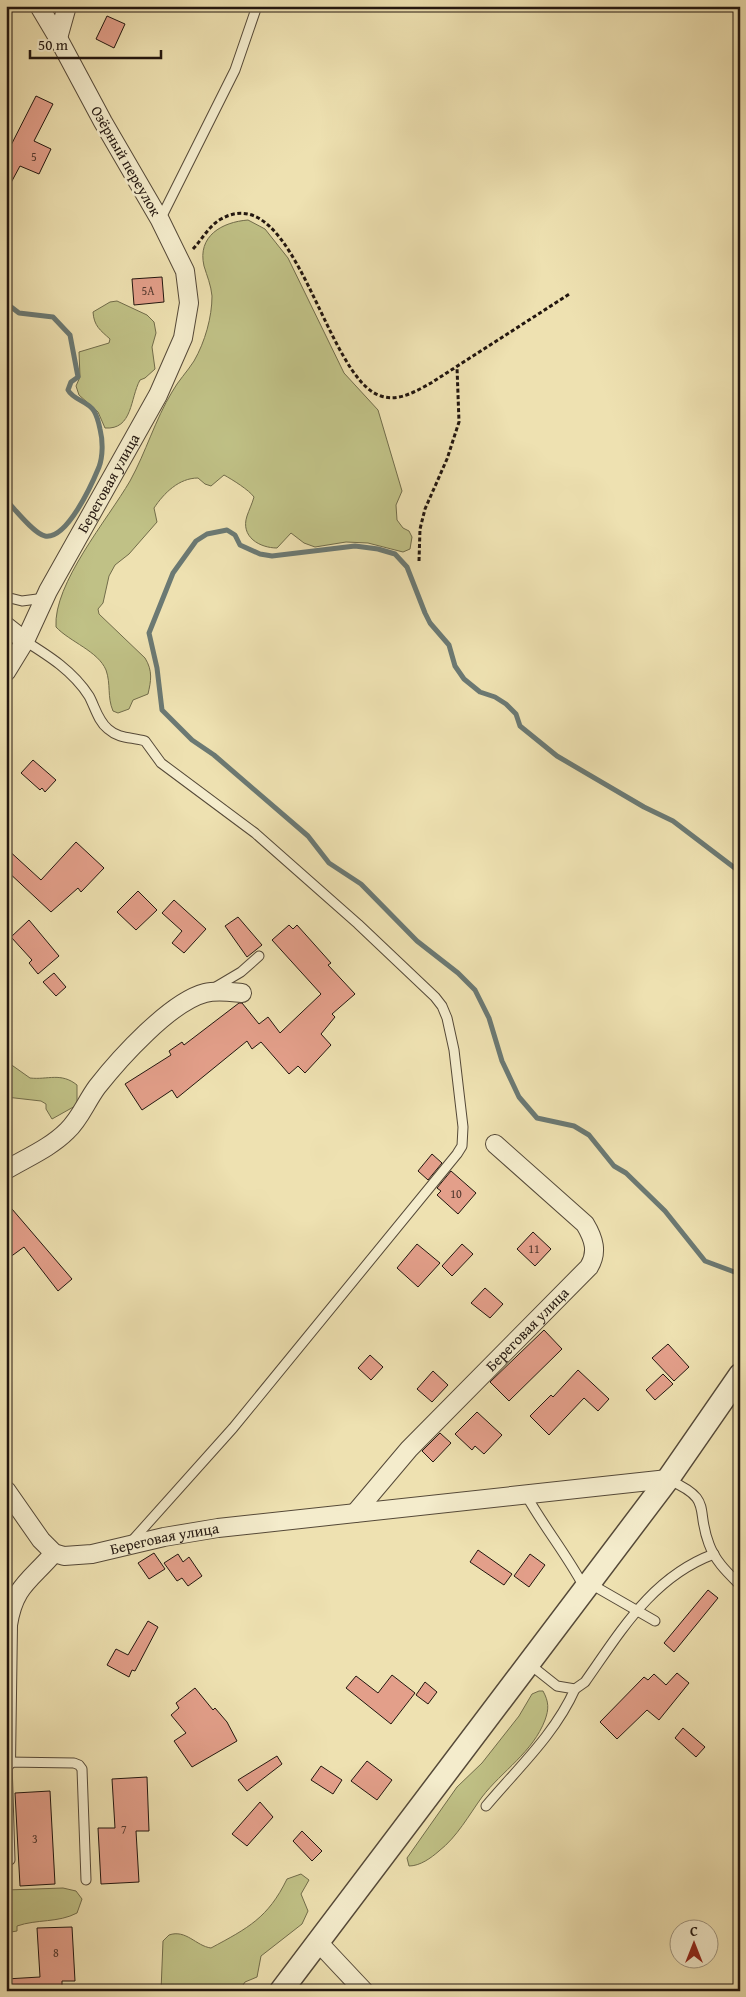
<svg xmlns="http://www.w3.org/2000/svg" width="746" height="1997" font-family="'Gentium Book Plus',serif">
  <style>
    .green { fill: #c0c186; stroke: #716c4a }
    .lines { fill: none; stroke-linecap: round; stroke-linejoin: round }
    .stream { stroke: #6b7973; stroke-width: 5 }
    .building { fill: #e39f8a; stroke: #22160f }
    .service-casing { stroke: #554938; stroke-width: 11 }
    .minor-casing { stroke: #554938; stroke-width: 20 }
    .tertiary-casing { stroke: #554938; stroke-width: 25 }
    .path { stroke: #22160f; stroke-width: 3; stroke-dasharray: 4 2.5; stroke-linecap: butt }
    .service { stroke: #f4eccc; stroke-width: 9 }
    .minor { stroke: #f4eccc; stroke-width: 18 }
    .tertiary { stroke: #f4eccc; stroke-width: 22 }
    .labels { text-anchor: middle; stroke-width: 5; stroke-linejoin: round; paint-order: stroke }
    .number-label { font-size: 12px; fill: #52382e }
    .street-label { font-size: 15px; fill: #22160f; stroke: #f4eccc }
  </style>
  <rect width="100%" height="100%" fill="#eee1b1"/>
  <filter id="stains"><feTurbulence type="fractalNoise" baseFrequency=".004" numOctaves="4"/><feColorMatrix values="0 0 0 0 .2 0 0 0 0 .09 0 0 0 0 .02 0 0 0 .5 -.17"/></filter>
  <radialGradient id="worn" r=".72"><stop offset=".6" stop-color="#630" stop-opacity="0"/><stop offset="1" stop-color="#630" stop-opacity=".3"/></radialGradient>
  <!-- green -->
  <g class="green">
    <path d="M248,220L265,229L288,258L344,373L378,410L402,491L396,505L397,520L403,528L409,531L412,537L410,549L403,552L368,543L346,542L315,547L304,543L291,533L277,548C260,548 240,537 247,516C249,510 252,504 254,497C249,490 233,480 224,475L211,486L205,484L198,478C179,478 164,493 154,508L157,522L129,554L115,565L109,576L103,603L98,609L99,614L145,658C153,671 151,681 148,694L133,700L129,709L118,713L113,711C107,697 111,684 106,670C98,651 70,642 56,627C53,584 108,519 130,481C146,452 155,420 172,392C178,381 187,372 194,361C205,342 212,317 212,296C211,285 207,276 204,266C197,236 222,222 248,220Z"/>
    <path d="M117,301L147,315L154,322L156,333L152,347L155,369L145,378L140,380C130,398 133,430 105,428L98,412L79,395L76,386L80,377L79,352L109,343L110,339C100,330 94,326 93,312L110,302Z"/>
    <path d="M6,1061L30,1078C48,1080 61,1072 77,1085V1105L52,1119L46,1109V1104L41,1101L6,1097Z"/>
    <path d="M539,1691H543C549,1702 549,1709 545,1720C533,1752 502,1771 482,1797C469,1815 457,1837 439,1851C431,1858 420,1866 409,1866L407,1858L457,1787L482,1763L519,1716L532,1694Z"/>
    <path d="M301,1874L309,1880L301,1894L308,1911L302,1924L261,1956L257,1977L245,1982L239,1991H161L163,1941L169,1935C186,1929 196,1946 211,1948C248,1928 268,1918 287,1879Z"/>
    <path d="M63,1888L76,1891L82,1899L77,1913C58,1923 37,1919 17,1926V1931L11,1932L6,1929V1890Z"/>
  </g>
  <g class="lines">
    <!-- stream -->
    <g class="stream">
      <path d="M6,303L19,313L53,317L70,335L78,377L71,382L68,390C73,400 88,401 94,411C97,416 99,424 100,429C103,441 103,456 99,467C92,484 67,540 45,536C34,534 14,508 6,500"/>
      <polyline points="740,872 673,821 644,807 557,756 520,726 516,714 506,704 495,697 480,692 464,679 455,666 449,645 430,623 425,613 407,567 395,554 378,549 355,546 272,556 260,554 240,545 235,535 227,530 207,534 196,541 173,573 149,633 157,668 162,710 192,740 214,755 308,836 329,863 361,884 417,941 458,973 475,990 489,1018 502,1061 519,1097 537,1118 574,1126 589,1135 614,1166 626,1173 665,1211 705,1261 740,1274"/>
    </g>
  </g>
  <!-- building -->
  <g class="building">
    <polygon points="107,16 125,24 114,48 96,39"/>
    <polygon points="36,96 53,104 34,141 51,149 39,174 20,166 6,192 6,155"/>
    <polygon points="162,277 164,302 134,305 132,279"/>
    <polygon points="33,760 56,780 45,792 42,788 40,790 21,773"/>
    <polygon points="76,842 104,868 81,892 78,888 51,912 6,870 6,848 41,880"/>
    <polygon points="138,891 157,910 136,930 117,912"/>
    <polygon points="174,900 206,929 184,953 172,943 182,931 162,913"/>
    <polygon points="238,917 262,945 247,957 225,926"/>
    <polygon points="29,920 59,956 38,974 29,963 32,960 11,937"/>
    <polygon points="289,925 293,929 297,925 331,963 328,965 355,994 332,1014 335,1017 321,1034 331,1045 305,1073 298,1066 289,1074 261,1042 252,1049 247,1041 177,1098 172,1090 142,1110 125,1084 171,1055 169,1051 182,1042 184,1045 239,1003 242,1003 259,1024 268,1017 280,1033 321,994 272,940"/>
    <polygon points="54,973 66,987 56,996 43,982"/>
    <polygon points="432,1154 442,1163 428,1180 418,1171"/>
    <polygon points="451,1171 476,1193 458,1214 437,1195 441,1191 437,1188"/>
    <polygon points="6,1202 72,1279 58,1291 24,1247 6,1260"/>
    <polygon points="533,1232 551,1249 535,1266 517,1249"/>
    <polygon points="417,1244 440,1263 418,1287 397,1268"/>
    <polygon points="462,1244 473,1254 452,1276 442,1266"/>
    <polygon points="485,1288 503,1304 490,1318 471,1303"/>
    <polygon points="544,1330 562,1349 509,1401 490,1382"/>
    <polygon points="668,1344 689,1367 674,1381 652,1358"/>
    <polygon points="370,1355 383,1367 371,1380 358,1368"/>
    <polygon points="578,1370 609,1399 598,1411 584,1398 549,1435 530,1416 551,1395 553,1397"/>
    <polygon points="433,1371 448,1385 432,1402 417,1389"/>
    <polygon points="663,1374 673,1384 655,1400 646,1390"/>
    <polygon points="477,1412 502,1435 484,1454 475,1446 472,1450 455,1434"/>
    <polygon points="440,1433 451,1443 433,1462 422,1451"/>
    <polygon points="478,1550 512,1574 504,1585 470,1562"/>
    <polygon points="154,1553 165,1569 149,1579 138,1563"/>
    <polygon points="178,1554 183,1562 189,1557 202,1576 188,1586 182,1578 177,1581 164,1563"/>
    <polygon points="530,1554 545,1565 529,1587 514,1576"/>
    <polygon points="708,1590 718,1598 674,1652 664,1643"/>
    <polygon points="148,1621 158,1627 135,1671 132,1670 129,1677 107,1665 116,1649 128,1655"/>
    <polygon points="677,1673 689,1683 659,1720 647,1710 617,1739 600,1722 644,1677 648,1680 654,1674 666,1685"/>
    <polygon points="392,1675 415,1693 391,1724 346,1688 356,1676 378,1693"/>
    <polygon points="425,1682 437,1692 428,1704 416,1695"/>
    <polygon points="195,1688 213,1710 215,1708 227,1722 237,1741 192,1767 174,1741 186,1733 171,1715 179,1708 176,1703"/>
    <polygon points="683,1728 705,1747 696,1757 675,1738"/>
    <polygon points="277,1756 282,1764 247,1791 238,1780"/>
    <polygon points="367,1761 392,1780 377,1800 351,1781"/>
    <polygon points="321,1766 342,1780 333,1794 311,1780"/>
    <polygon points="147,1777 149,1831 136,1831 139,1882 101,1884 98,1828 115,1828 112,1779"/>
    <polygon points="50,1791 55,1884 20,1886 15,1793"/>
    <polygon points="260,1802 273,1817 247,1846 232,1834"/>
    <polygon points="302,1831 322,1851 312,1861 293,1841"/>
    <polygon points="72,1927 75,1981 62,1981 62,1991 6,1991 6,1979 40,1977 37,1928"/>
  </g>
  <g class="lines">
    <defs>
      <g id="service">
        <polyline points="160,220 235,70 257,6"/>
        <polyline points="6,597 22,601 45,598"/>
        <path d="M25,641C49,656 73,671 89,696C95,707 98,721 108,729C119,739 132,737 145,741L161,763L255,833L358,924L435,997L442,1006L447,1018L454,1050L463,1127L462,1146L457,1154L233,1428L131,1542"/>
        <polyline points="214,988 241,972 259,956"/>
        <path d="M669,1480C714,1500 695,1508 709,1544C715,1561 728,1573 740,1585"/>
        <path d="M526,1495C544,1527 567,1555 584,1587"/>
        <polyline points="589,1583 655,1621"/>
        <path d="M528,1663L557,1686L575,1689L585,1682C621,1631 652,1577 714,1554"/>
        <path d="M486,1806C518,1768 555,1734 575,1689"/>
        <polyline points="10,1860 7,1762 74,1763 79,1765 82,1769 86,1880"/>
      </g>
      <g id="minor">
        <polyline points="58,38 67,6"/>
        <polyline points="6,626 25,641"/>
        <path id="s1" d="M6,672L25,641L48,591L158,395L183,338L189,303L185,271L160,220L103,122L58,38L39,6"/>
        <path d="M6,1170C26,1158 50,1148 67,1131C80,1119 86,1102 97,1087C119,1059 170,1002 205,993C217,990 230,992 242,993"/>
        <path id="s2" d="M6,1490L41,1540L54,1553L64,1556L92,1554L164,1537L218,1528L668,1479"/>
        <path id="s3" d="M355,1513L409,1449L589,1267C598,1252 594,1239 585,1224L495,1144"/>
        <path d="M6,1762L8,1625C14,1586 30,1581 54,1553"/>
        <polyline points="318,1942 364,1991"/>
      </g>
      <polyline id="tertiary" points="281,1991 668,1479 740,1375"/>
    </defs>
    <!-- service casing -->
    <use href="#service" class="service-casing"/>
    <!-- minor casing -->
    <use href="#minor" class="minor-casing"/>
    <!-- tertiary casing -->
    <use href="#tertiary" class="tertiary-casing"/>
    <!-- path -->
    <g class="path">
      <path d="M193,249C203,238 209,226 221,219C296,177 325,379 381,396C399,402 416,391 431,383L571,293"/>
      <polyline points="419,561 420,529 425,509 447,459 459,422 457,367"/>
    </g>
    <!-- service -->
    <use href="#service" class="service"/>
    <!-- minor -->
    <use href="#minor" class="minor"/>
    <!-- tertiary -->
    <use href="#tertiary" class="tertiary"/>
  </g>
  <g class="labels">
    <!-- number labels -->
    <g class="number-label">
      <text x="34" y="161">5</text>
      <text x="148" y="295">5А</text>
      <text x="456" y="1198">10</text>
      <text x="534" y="1253">11</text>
      <text x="124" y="1834">7</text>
      <text x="35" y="1843">3</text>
      <text x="56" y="1957">8</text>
    </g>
    <!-- street labels -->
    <g class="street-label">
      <text transform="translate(126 161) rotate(60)" y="5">Озёрный переулок</text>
      <text dy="5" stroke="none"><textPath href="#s1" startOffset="215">Береговая улица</textPath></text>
      <text dy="5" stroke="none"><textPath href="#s3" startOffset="252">Береговая улица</textPath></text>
      <text dy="5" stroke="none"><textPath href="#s2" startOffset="192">Береговая улица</textPath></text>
    </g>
  </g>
  <!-- margin -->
  <rect width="746" height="1997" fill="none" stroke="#eee1b1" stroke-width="25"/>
  <rect x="8" y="8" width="731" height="1982" fill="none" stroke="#22160f" stroke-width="2.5"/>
  <rect x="12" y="12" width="721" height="1972" fill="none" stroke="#22160f"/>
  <!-- north arrow -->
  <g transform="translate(694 1944)"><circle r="24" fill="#f4eccc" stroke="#a09680"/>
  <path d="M0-4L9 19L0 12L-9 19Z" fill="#8f2418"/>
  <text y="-8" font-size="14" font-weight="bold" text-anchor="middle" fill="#22160f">С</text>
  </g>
  <!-- scale -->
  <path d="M30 50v8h131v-8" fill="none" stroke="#22160f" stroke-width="2.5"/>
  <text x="38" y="50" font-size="15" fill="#22160f" stroke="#f4eccc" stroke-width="4" paint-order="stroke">50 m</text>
  <rect width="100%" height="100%" filter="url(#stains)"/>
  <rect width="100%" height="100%" fill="url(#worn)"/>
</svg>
